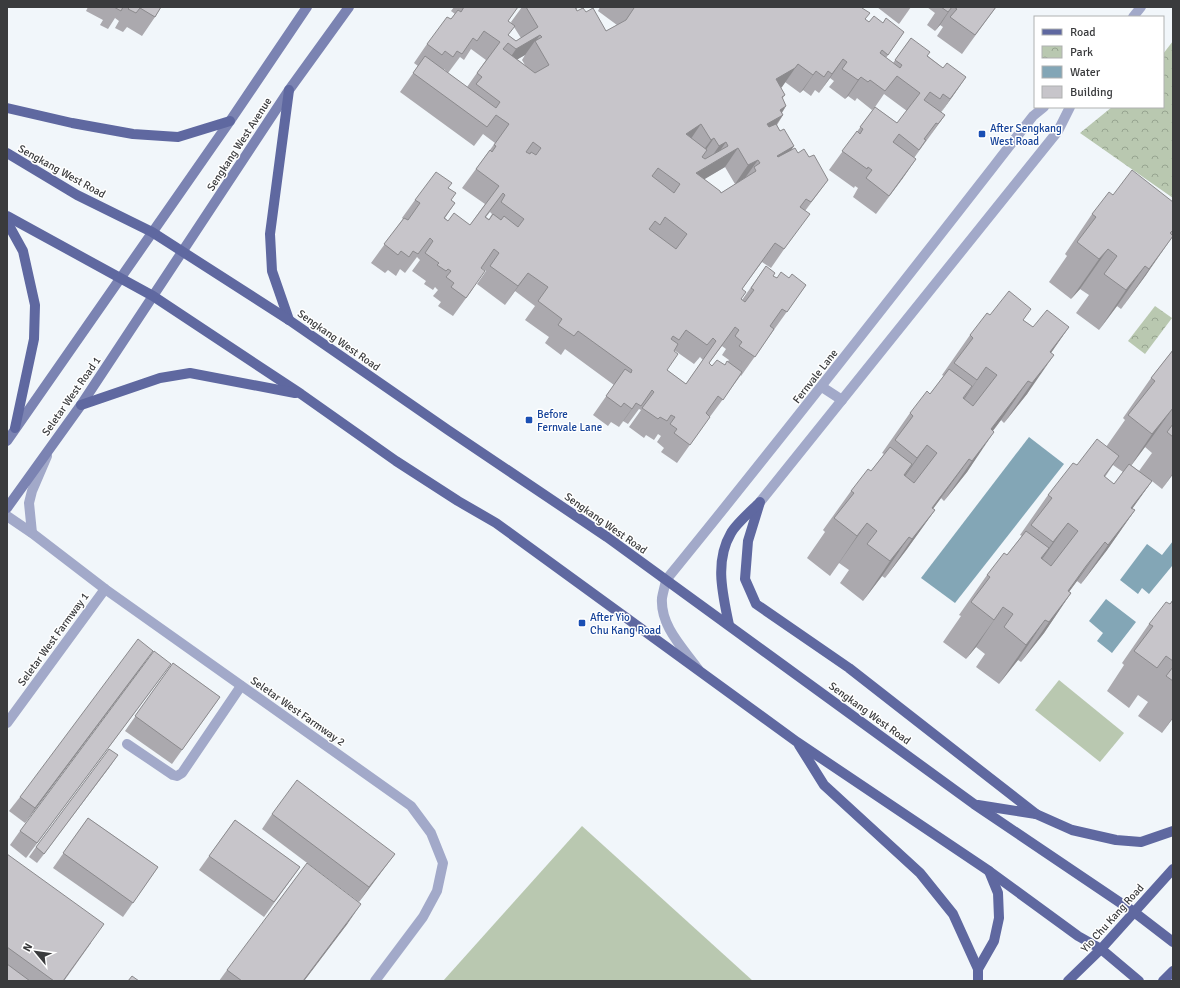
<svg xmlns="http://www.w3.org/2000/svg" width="1180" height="988" font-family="Signika,sans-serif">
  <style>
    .park { fill: url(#park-crowns) }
    .pitch { fill: #b9c8b0 }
    .water { fill: #83a6b6 }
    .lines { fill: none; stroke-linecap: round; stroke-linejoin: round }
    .service { stroke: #a2a9c9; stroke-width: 10 }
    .minor { stroke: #a2a9c9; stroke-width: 10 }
    .secondary { stroke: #7b83b2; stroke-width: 10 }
    .primary { stroke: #5f68a0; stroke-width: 10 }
    .wall { fill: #aba9ae; fill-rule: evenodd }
    .shaded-wall { fill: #8b8a8d }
    .building { fill: #c7c5ca; stroke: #8b8a8d; fill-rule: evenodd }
    .transit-dot { fill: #1a4fb4; stroke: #fff; stroke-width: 1.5 }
    .labels { text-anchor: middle; stroke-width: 3; stroke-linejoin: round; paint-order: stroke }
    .transit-label { font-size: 11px; fill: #164399; stroke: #fff; text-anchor: start }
    .street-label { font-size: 11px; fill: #3a3b3d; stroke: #fff }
  </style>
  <defs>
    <pattern id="park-crowns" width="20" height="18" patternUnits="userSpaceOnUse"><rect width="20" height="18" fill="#b9c8b0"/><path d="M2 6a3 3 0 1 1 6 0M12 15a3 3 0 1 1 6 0" fill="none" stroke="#97a490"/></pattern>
  </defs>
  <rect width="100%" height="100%" fill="#f1f6fa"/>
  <!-- park -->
  <g class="park">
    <polygon points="1173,41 1173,198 1080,133 1112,107 1163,107 1163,54"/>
    <polygon points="1155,306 1172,318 1145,354 1128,341"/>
  </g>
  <!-- pitch -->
  <g class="pitch">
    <polygon points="1059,680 1124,733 1100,762 1035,710"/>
    <polygon points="582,826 753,981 443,981"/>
  </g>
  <!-- water -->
  <g class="water">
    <polygon points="1029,437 1064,464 955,603 921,578"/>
    <polygon points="1173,541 1173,566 1172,566 1149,594 1142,588 1138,594 1120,580 1147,544 1162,555"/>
    <polygon points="1106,599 1136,622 1112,653 1097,641 1103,633 1089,621"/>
  </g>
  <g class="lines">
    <!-- service -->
    <polyline class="service" points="127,744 173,775 177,776 182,773 241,686"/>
    <!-- minor -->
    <g class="minor">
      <polyline points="1133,17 1141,7"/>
      <polyline points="822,387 842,400"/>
      <polyline points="760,502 1058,131 1070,107"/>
      <polyline points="7,516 32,533 105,589 411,806 431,833 443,863 437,891 423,917 375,981"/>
      <polyline points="32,533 29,503 32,491 47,456"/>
      <path d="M698,669C683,648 660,626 662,598C663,592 665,586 666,580C791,427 912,271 1033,116L1044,107"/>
      <polyline points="7,723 105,589"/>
    </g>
    <!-- secondary -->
    <g class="secondary">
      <polyline points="7,441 230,121 307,7"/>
      <polyline points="7,508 81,405 289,90 349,7"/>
    </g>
    <!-- primary -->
    <g class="primary">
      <polyline points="289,90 270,234 272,271 289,320"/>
      <polyline points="7,108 72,123 133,134 178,137 230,121"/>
      <polyline points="7,153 77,195 152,232 289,320 448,430 607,537 974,804 1134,912 1173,942"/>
      <polyline points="7,216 153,296 301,394 396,461 458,501 496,523 797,742 989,871 1078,936 1101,949 1139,981"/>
      <polyline points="7,222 23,251 35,305 34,339 15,428"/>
      <polyline points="81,405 160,378 190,373 295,393"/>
      <polyline points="760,502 748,541 745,579 756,604 849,668 1036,814"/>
      <path d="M729,625C723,595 714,562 731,533C736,524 750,512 758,504"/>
      <polyline points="799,745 824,785 920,873 953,914 978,969"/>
      <polyline points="978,805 1036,814 1072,830 1116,840 1141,842 1173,831"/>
      <polyline points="978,981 978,969 994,941 999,918 998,893 989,871"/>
      <polyline points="1068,981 1101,949 1173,869"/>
      <polyline points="1163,981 1173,971"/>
    </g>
  </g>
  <!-- wall -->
  <g class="wall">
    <polygon points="88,7 161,7 155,17 142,36 127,27 123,32 115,28 119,21 115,18 108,29 100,25 103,20 86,11"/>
    <path d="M454,7H518L508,21L512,24L511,22L522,7H578L576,10L577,11L586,12L606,31L617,25L598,11L600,7H863L862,8L865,19L869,22L883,23L904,32L886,58L893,63L911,38L928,56L943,68L966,77L941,112L945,115L914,158L916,159L876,214L853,197L858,188L855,186L854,188L829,170L875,107L872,110L857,98L855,101L848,96L845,99L829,87L834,81L830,78L819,93L815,90L811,96L803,90L800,93L785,82L781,88L785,95L782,99L786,106L782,113L783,115L777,125L780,131L794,146L791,150L798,153L809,157L828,180L805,211L796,232L771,268L762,262L742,289L741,299L742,300L766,266L773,276L777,278H789L806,285L741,376V375L709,418L677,463L661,452L664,448L657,442L661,436L658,434L654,440L646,435L644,438L629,427L641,410L639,409L628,424L623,421L619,427L611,422L608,426L593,415L614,385L565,349L561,355L545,343L549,337L525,320L535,306L515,291L505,305L477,284L486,271L481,268L472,290L453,316L438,306L441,302L433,296L438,290L435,287L433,290L424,284L426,281L412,271L420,260L417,257L405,273L400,269L396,276L388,270L385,273L371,263L403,219L402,218L415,200L449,188L451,200L455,203L445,218L448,221L470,225L485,204L462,188L495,143L483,134L474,146L400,92L418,66L414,63L427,44L451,19L455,14L451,11ZM514,27L521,38L516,41L508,35ZM471,49L486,60L467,87L444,70V69L448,73L460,57L464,60ZM525,55L522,60L525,65L517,59ZM884,94L907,111L897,123L875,107ZM725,167L735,184L745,178L721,193L704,179ZM490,212L492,214L489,219L486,217ZM722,346L726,349L722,355L729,360L725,365L712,366L709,363ZM674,350L694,364L700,357L703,360L686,384L667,370Z"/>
    <polygon points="877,7 911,7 899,24"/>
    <polygon points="927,7 996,7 962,54 937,36 943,27 940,25 935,31 927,25 935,13"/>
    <polygon points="1113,195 1173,202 1173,232 1146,275 1121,309 1117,306 1099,330 1076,313 1089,295 1080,289 1071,299 1049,282 1067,256 1065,254 1092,214"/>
    <polygon points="990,315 1023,320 1033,327 1069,327 1051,353 1027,394 1004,423 1001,420 993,431 967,472 944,501 941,498 933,509 935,510 907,549 885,578 882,576 863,601 840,583 849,570 839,563 830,576 807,558 825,532 823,530 851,491 871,471 884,454 882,453 910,413 930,394 944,376 942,375 970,335"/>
    <path d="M1173,350V474L1162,489L1152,481L1132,509L1135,510L1107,550L1081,584L1077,581L1069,592L1071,593L1044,633L1021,662L1018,660L999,684L976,667L985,654L976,647L966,659L943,642L961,616L959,615L987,575L1007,555L1022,536L1020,535L1048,495L1077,465L1106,447L1125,420L1123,418L1151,378ZM1145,447L1152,453L1139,471L1131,465ZM1113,465L1123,472L1114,484L1105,477Z"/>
    <polygon points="1173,600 1173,718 1162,733 1138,716 1148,702 1138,695 1129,708 1107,691 1124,665 1122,663 1149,624 1170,604"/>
    <polygon points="173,663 220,697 172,764 125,731"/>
    <polygon points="143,665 25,823 9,811 20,797"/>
    <polygon points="160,678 26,858 10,845 20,831"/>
    <polygon points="111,765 37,863 29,857 36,847"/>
    <polygon points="272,814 395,854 359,902 262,829"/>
    <polygon points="88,818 158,867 123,917 53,868"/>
    <polygon points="235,820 300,867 264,917 199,870"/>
    <polygon points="7,854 91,943 64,981 7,981"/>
    <polygon points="348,923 304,981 219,981 227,970"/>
  </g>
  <!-- shaded-wall -->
  <g class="shaded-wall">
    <polygon points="952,7 940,25 935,31 948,12"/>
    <polygon points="540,35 535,42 535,41 525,55 503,68 516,49"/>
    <polygon points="843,59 830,78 819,93 832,74"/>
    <polygon points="798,64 782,87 763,98 776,79"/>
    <polygon points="816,71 803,90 800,93 813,75"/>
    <polygon points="861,77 848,96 845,99 858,80"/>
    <polygon points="966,77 953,96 937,118 950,99"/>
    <polygon points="786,106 778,118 783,115 770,133 767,124 780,110"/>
    <polygon points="945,115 932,133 925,143 938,124"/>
    <polygon points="701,124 688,143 686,134"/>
    <polygon points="714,138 701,157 697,159 711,140"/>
    <polygon points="726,142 713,161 706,165 719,146"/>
    <polygon points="794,146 781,165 777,156"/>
    <polygon points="738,148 725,167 683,192 696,173"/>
    <polygon points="916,159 903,178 876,214 889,196"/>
    <polygon points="758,160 745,178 735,184 748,165"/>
    <polygon points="1173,236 1146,275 1121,309 1149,269"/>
    <polygon points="1108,249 1080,289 1071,299 1099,259"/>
    <polygon points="1145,266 1117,306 1099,330 1126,290"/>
    <polygon points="528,273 515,291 505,305 518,286"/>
    <polygon points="1069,327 1041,367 1050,352"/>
    <polygon points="1054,355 1027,394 1004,423 1032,383"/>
    <polygon points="986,367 959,407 949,419 977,380"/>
    <polygon points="1028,381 1001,420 970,460 991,429"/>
    <polygon points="636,403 623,421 619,427 632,409"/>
    <polygon points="1173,408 1145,447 1125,474 1152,434"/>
    <polygon points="994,432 967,472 944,501 972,461"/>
    <polygon points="927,445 899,485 889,497 917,458"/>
    <polygon points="969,459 941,498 911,538 932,508"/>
    <polygon points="1173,473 1173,474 1162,489"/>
    <polygon points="1152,481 1124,520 1131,508"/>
    <polygon points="935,510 907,549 885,578 912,539"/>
    <polygon points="1135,510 1107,550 1081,584 1108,545"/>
    <polygon points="867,523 839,563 830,576 857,536"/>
    <polygon points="1068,523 1040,562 1025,582 1053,542"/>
    <polygon points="909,537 882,576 863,601 890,561"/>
    <polygon points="1105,542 1077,581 1047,621 1068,591"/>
    <polygon points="1071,593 1044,633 1021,662 1049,622"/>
    <polygon points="1003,607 976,647 966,659 994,620"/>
    <polygon points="1045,620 1018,660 999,684 1026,645"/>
    <polygon points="153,651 143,665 25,823 35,808"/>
    <polygon points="171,664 160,678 26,858 37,843"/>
    <polygon points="1173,717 1173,718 1162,733"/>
    <polygon points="118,755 111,765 37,863 44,854"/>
    <polygon points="395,854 384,868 359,902 369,887"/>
    <polygon points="361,904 348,923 304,981 303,981"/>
  </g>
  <!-- building -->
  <g class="building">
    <polygon points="114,7 123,7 121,11"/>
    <polygon points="130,7 161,7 155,17 140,8 136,13 128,9"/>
    <path d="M464,7H518L508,21L515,26L508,35L516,41L538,27L526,7H575L577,11L583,8L586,12L593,8L606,31L626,20L634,8L632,7H863L862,8L870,13L865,19L869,22L874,16L883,23L886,18L904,32L888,55L882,50L880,53L900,68L902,65L895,60L911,38L930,52L927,56L943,68L947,63L966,77L950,99L943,94L940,99L930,92L924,100L945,115L938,124L936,123L924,139L926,140L919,150L899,134L893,142L916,159L889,196L866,178L872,170L868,167L867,169L842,151L857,131L860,134L863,129L860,127L875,107L897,123L920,93L897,76L885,91L870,80L868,82L861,77L858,80L842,69L847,62L843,59L832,74L828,71L824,77L816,71L813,75L798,64L795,68L776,79L785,95L782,97L786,106L780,110L783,115L767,124L769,127L776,124L780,131L784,129L794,146L777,156L778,157L795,148L798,153L804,149L809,157L814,155L828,180L811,202L806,199L800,207L810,214L784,249L775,243L742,289L746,292L741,299L745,302L754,290L751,288L766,266L775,273L773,276L777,278L781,272L789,278L792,274L806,285L787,312L782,309L770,326L774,329L755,357L739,346L742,342L735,336L739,330L735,327L709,363L712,366L717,360L725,365L727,361L742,372L723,400L718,396L706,413L710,417L690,445L674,433L677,429L670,424L675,417L671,415L667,421L660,417L658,419L642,408L654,392L652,390L641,406L636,403L632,409L624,403L621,407L606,396L625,369L631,373L632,370L578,331L574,336L558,325L562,319L538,301L548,287L528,273L518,286L490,266L499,253L494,249L481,268L485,271L466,298L451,287L454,283L446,277L451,271L448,269L446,271L437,265L439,263L425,253L433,241L430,238L418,254L413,251L409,257L401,251L398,255L384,244L404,218L408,220L420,203L415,200L436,172L452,183L448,188L456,193L451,200L455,203L444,218L448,221L454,213L470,225L499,186L476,169L490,150L492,152L496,146L494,145L509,124L496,115L487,127L413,73L425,56L496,108L500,102L476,84L482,77L477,73L500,42L484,31L477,41L473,38L462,54L457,51L453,57L445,51L442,55L427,44L447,17L451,19L458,10L461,12ZM540,35L542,37L535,41L549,65L535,73L503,49L508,43L516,49ZM701,124L711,140L714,138L719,146L726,142L728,146L705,159L702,157L707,150L686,134ZM533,142L541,148L536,155L531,152L530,154L526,152ZM738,148L748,165L758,160L760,163L754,167L756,171L721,193L720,191L696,173ZM658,168L680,184L674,193L652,176ZM503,193L505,195L501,202L524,219L518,227L504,216L501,220L493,214L489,220L485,217ZM665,217L687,234L676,249L649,229L655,221L660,225ZM686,330L707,345L713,338L716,341L686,384L667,370L678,354L674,351L678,344L671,339L673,336L679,340Z"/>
    <polygon points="941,7 952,7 948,12"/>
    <polygon points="954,7 996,7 975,35 950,17 957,9"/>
    <polygon points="1132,170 1173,202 1173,230 1170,233 1173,236 1149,269 1145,266 1126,290 1104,274 1117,256 1108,249 1099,259 1077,242 1096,217 1092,214 1109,192 1113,195"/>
    <polygon points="1009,291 1031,309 1023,320 1033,327 1047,310 1069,327 1050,352 1054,355 1032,383 1028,381 991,429 994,432 972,461 969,459 932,508 935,510 912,539 909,537 890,561 867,544 877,531 867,523 857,536 834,518 854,493 851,491 868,469 871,471 890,447 912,464 904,475 914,483 937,453 927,445 917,458 895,440 913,416 910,413 927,391 930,394 949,369 972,386 963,398 973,406 997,375 986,367 977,380 954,363 973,338 970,335 987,313 990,315"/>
    <polygon points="1173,350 1173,408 1152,434 1128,415 1155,381 1151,378"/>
    <polygon points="1173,424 1173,437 1167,432"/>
    <polygon points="1097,439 1119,456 1104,476 1114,484 1129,464 1152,481 1131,508 1135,510 1108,545 1105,542 1086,566 1068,591 1071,593 1049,622 1045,620 1026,645 1004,627 1013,614 1003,607 994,620 971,602 990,577 987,575 1004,553 1007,555 1026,531 1049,548 1041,558 1051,566 1078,531 1068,523 1053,542 1031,525 1052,498 1048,495 1073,463 1077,465"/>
    <polygon points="1173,600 1173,661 1166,656 1157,668 1134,651 1153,626 1149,624 1166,602 1170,604"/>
    <polygon points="138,639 153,651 35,808 20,797"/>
    <polygon points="154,651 171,664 37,843 20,831"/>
    <polygon points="173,663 220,697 182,750 135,716"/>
    <polygon points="1173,667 1173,681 1166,676"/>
    <polygon points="109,749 118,755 44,854 36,847"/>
    <polygon points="297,780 395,854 369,887 272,814"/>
    <polygon points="88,818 158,867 133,903 63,853"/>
    <polygon points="235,820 300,867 274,902 209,856"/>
    <polygon points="7,854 104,924 63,981 54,981 7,947"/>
    <polygon points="307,863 361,904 303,981 242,981 227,970"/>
    <polygon points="7,964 30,981 7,981"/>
    <polygon points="132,976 139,981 128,981"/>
  </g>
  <!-- markers -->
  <g class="transit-dot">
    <rect x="978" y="130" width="8" height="8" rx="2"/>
    <rect x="525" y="416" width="8" height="8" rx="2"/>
    <rect x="578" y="619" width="8" height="8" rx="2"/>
  </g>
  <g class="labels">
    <!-- transit labels -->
    <g class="transit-label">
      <text x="990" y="132">After Sengkang<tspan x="990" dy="13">West Road</tspan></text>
      <text x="537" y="418">Before<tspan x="537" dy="13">Fernvale Lane</tspan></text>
      <text x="590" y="621">After Yio<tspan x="590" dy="13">Chu Kang Road</tspan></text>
    </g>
    <!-- street labels -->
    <g class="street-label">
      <text transform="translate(239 144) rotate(-57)" y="4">Sengkang West Avenue</text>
      <text transform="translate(62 171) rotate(29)" y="4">Sengkang West Road</text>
      <text transform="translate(339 340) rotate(35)" y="4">Sengkang West Road</text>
      <text transform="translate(815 376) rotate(-52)" y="4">Fernvale Lane</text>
      <text transform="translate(71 396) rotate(-55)" y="4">Seletar West Road 1</text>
      <text transform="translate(606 523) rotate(35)" y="4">Sengkang West Road</text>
      <text transform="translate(53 639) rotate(-54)" y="4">Seletar West Farmway 1</text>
      <text transform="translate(298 711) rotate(35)" y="4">Seletar West Farmway 2</text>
      <text transform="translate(870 713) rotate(36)" y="4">Sengkang West Road</text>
      <text transform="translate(1112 918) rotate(-48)" y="4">Yio Chu Kang Road</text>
    </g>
  </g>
  <!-- border -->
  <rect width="1180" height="988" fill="none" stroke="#3a3b3d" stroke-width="16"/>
  <!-- legend -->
  <rect x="1034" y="16" width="130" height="92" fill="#ffffff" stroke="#b0b1b1"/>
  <rect x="1042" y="29" width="20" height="6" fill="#5f68a0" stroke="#b0b1b1"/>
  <text x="1070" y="36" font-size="12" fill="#3a3b3d">Road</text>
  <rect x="1042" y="46" width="20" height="12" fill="url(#park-crowns)" stroke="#b0b1b1"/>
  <text x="1070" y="56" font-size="12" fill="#3a3b3d">Park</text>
  <rect x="1042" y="66" width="20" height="12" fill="#83a6b6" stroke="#b0b1b1"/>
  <text x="1070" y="76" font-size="12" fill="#3a3b3d">Water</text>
  <rect x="1042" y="86" width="20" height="12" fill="#c7c5ca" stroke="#b0b1b1"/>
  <text x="1070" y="96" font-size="12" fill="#3a3b3d">Building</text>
  <!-- north arrow -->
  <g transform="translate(36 952) rotate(299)" stroke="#ffffff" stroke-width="3" paint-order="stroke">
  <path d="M0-3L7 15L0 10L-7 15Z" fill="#3a3b3d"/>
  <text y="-6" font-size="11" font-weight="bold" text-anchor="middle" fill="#3a3b3d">N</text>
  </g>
</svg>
